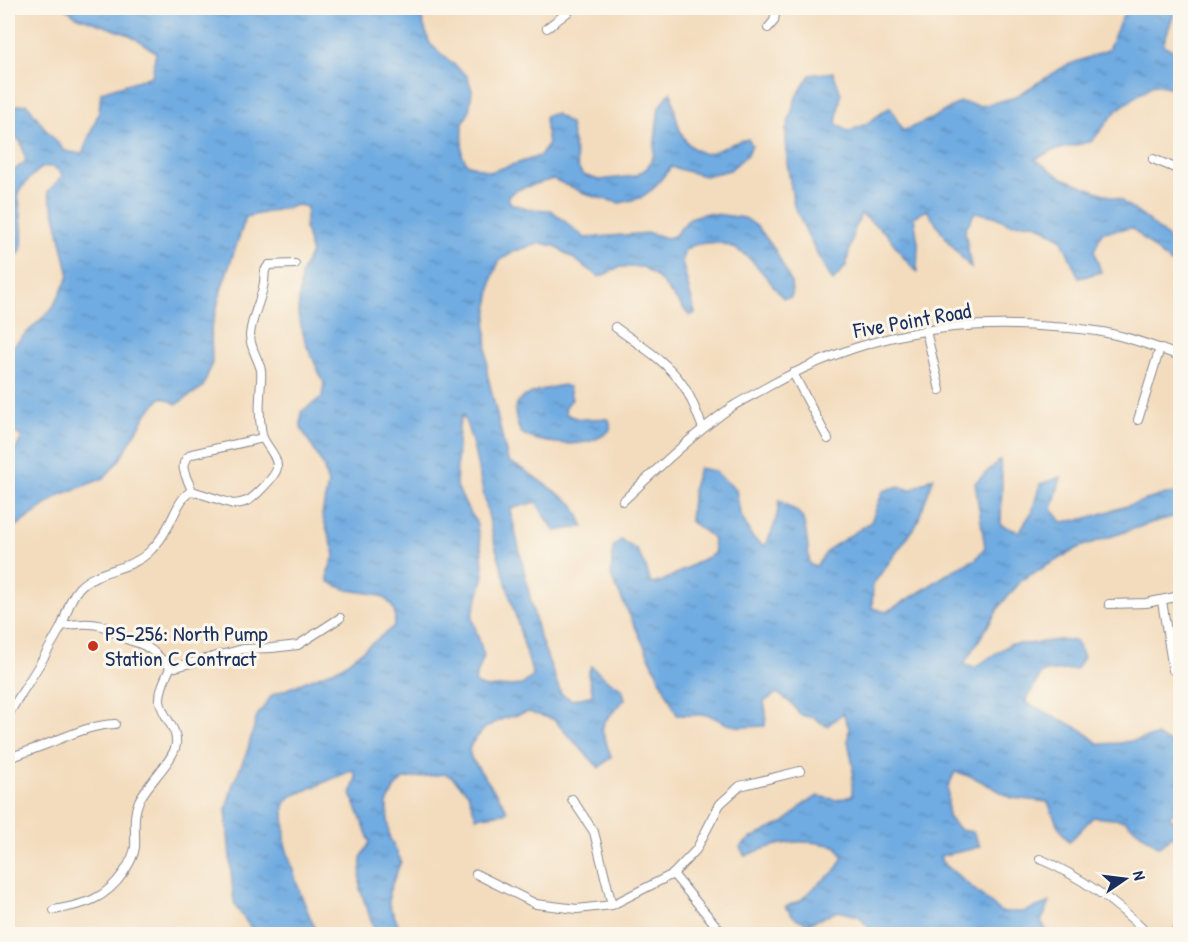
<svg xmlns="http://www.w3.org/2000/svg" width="1188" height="942" font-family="'Patrick Hand',sans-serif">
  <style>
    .water { fill: url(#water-ripples); stroke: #466da0; stroke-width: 1.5; fill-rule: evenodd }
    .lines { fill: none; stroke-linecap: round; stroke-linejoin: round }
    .minor-casing { stroke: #87868e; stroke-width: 10 }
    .minor { stroke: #fff; stroke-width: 8 }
    .poi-dot { fill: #c8321e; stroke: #fbf7ec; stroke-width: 2 }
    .labels { text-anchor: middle; stroke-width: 6; stroke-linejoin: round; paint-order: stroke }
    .street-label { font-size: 22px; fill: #1b2f5e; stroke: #fbf7ec }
    .poi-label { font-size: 22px; fill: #1b2f5e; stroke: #fbf7ec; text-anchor: start }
  </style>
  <defs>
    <pattern id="water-ripples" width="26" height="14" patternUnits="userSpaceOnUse" patternTransform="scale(1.5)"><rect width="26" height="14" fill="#70abe1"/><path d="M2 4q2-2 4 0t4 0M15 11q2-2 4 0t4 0" fill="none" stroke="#5b8cba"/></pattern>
  </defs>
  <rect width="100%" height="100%" fill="#fbf7ec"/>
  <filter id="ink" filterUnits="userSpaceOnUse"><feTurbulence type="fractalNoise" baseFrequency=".0167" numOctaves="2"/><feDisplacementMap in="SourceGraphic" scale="12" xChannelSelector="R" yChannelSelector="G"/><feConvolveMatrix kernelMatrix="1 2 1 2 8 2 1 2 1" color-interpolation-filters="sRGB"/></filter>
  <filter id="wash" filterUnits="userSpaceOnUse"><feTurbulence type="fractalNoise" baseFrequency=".008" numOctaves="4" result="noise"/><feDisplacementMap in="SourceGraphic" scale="24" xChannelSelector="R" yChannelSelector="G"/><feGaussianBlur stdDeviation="1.35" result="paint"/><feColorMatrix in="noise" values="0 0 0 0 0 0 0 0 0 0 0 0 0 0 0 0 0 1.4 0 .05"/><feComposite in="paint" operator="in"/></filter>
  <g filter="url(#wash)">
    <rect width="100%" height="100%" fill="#f3dcbd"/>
    <!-- water -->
    <g class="water">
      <path d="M65,8H418L430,44L467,76L472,90L469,112L463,123L462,154L467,164L490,172L540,156L548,145L545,118L547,115L556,114L570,124L578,168L583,175L599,180L635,176L647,168L653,158L659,107L671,92C676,114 677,143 700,152C705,154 704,154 709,153C723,149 734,141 748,139L752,145L748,154L730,170L705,176L671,167L653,189L640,198L620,203L591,196L553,179L516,190L508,196L510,203L529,209L551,210L585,238L649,233L667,238L674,236L690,218L707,213L745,218L758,227L775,250L791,282L792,295L790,298H783C763,274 742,238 706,243C697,244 691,245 684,251L682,262L695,313L690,316L659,279L643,267H619L600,277L555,246L541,243L515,251L499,261L492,279L486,326L487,373L508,461L524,470L573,504L584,527L555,531L536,502L510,509L538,632L561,694L572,700L593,695L588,674L591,666L607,680L622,688L625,699L604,722L602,730L611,757L599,768L553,719L528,712L502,719L485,728L472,743L469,750L471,758L503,803L507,811L504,813L476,817L468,793L452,777L445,774L403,779L394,789L387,804L389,836L401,861L389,892V905L403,934H376L360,889L361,858L370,842L351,794L356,777L353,770L290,797L284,805L285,844L299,890L317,934H266L251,928L235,906L233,894L226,810L233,784L247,752L257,716L272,695L341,667L393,627C396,620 396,615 393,608C384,590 361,594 345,589C339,587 333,584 328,581V572L335,554L322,515L328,484L323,465L301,428V412L322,397L324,383L306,344L298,314L301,274L311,252L305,228L307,207L298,205L246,217L222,287L211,330L212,363L203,387L177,404L162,397L148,412L120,459L104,478L60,495L8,532V461L22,438L18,434L8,432V350L13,346L52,309L69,276L56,218L48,192L63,175C45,153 30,179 18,192C19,205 26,242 20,252C17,257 13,257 8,259V175L26,161L21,142L8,131V107L27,104L46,130L65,151L82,154L99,112L101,92L152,76L156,52L130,35L76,16ZM463,414L472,441L494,541L533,676L522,685L487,688L477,685L475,680L484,656L472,617L484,576L481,545L476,522L466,506L456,484L459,425Z"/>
      <polygon points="1126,8 1176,8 1163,45 1180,54 1180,89 1154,84 1117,110 1092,141 1052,151 1035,159 1062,178 1120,200 1149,221 1178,247 1180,270 1160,254 1132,228 1102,232 1094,251 1101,272 1079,278 1061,238 1034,223 1010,224 994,216 975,212 965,230 971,268 947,240 927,210 914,217 918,243 917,272 904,258 887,234 861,214 854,230 846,266 833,281 819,258 794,206 787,162 786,131 796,97 810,75 833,72 841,94 836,123 848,132 866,124 890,107 903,131 931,119 960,102 982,106 1015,97 1065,66 1108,50"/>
      <path d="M8,288C15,303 17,308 8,322Z"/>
      <path d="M563,385L569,387L572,399L565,408L566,414C582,423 591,417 608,419L610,423V430C591,448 561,445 538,440C532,438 525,437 521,432C518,429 517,423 516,419C515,413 514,406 519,401C527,392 551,388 563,385Z"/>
      <path d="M1000,460L1002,476L1001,525L1019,532L1032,512L1040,484L1061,477L1052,509L1062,522L1084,519L1166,494L1180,493V515L1154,522L1080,547L1023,579L1002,603L964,664L974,668L1010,644H1029L1059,640L1076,641L1084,657L1076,669L1042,672L1025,702L1082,730L1099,744L1120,743L1156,736L1175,745H1180V807L1169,816L1180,826V829L1159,847L1124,820L1093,817L1069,842L1057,824L1048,802L1012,798L975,778L955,772L948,787V817L960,830L973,832L980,846L972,849L940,856L942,862L1001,912H1023L1050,902L1041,922L1049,934H872V932L859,916L838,911L808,924L795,918L785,907L801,900L812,889L835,871L843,857L836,846C827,845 817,842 807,842C787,840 764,848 745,856L740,847L750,839L785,822L805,803L818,796L837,800L852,796L853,766L848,741L849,728L843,713L827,726L814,718L800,715L793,705L777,693L764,702L766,712L765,726L742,727L727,724L709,715H677L611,576L613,547L621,540L637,550L646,568L651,584L661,582L715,553L712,537L690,521L693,488L699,468L714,471L736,490L740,513L752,537L764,546C773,533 778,516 779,500C786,505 798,510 802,517C807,527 808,554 810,565L816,566L829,549L871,522L883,491L899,486L910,490L934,477L916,526L873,584L872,608L886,612L917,594L952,571L976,559L985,547L975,483Z"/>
    </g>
  </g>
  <g filter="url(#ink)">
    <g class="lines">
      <defs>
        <g id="minor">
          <polyline points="547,28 573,8"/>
          <polyline points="768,28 774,21 776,8"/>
          <polyline points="1153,159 1180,170"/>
          <path d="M615,327C639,345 666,360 683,385C692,398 697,414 703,428"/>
          <polyline points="926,331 940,390"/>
          <polyline points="793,373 828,439"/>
          <polyline points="1138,420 1160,348"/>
          <path d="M192,491L233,504C238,504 242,503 247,501C254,498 276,476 277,468C278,455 265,446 262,435C260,423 259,409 260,398C260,388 262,380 261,370C258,358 250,348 250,335C251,318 262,299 264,282C265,275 263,270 269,265L295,264"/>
          <path d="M192,491C188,478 175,464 192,454L263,438"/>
          <path d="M623,501C659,467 692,435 733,406C744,399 757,393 769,386C859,336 949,318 1053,327C1071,328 1089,329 1107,333C1132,338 1156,347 1180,356"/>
          <polyline points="1162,601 1173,670"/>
          <polyline points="1109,604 1146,603 1180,596"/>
          <path d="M62,626C76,624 91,622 105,627C112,630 119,636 126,639C134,642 141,643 148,648C157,653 162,662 171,666"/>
          <polyline points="171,666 176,667 243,649 272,648 298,645 340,618"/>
          <path d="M8,715C25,687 44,659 60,629C67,616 68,600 79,588C98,568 132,571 151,550C157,544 163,536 167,528C174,517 180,496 192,491"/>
          <path d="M8,758C21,754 34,749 47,744C70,735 90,725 115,724"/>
          <polyline points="572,799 594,832 612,905"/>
          <path d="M1040,859C1082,877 1116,902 1148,934"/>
          <polyline points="476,874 536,904 577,909 612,905 673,874 696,850 720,804 740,786 800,771"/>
          <polyline points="673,874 723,934"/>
          <path d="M54,910C85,904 105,900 124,872C129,864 134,856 135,847C136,831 132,816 139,801C146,785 175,759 176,744C178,728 162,717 160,701C159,690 166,677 171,666"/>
          <polyline points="1172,934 1180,927"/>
        </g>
      </defs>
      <!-- minor casing -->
      <use href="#minor" class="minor-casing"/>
      <!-- minor -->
      <use href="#minor" class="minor"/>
    </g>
  </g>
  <!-- markers -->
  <circle class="poi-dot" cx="93" cy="646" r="6"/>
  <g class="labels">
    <!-- street labels -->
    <g class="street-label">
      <text transform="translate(912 320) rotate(-10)" y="8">Five Point Road</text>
    </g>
    <!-- poi labels -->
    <g class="poi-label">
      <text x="105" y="641">PS-256: North Pump<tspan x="105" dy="25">Station C Contract</tspan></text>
    </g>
  </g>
  <!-- margin -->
  <rect width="1188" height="942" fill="none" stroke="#fbf7ec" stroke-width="30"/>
  <!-- north arrow -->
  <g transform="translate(1125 879) rotate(76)" stroke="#fbf7ec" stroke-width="4.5" paint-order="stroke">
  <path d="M0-4.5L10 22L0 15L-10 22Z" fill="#1b2f5e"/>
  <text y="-9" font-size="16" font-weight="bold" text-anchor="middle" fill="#1b2f5e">N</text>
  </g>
</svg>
